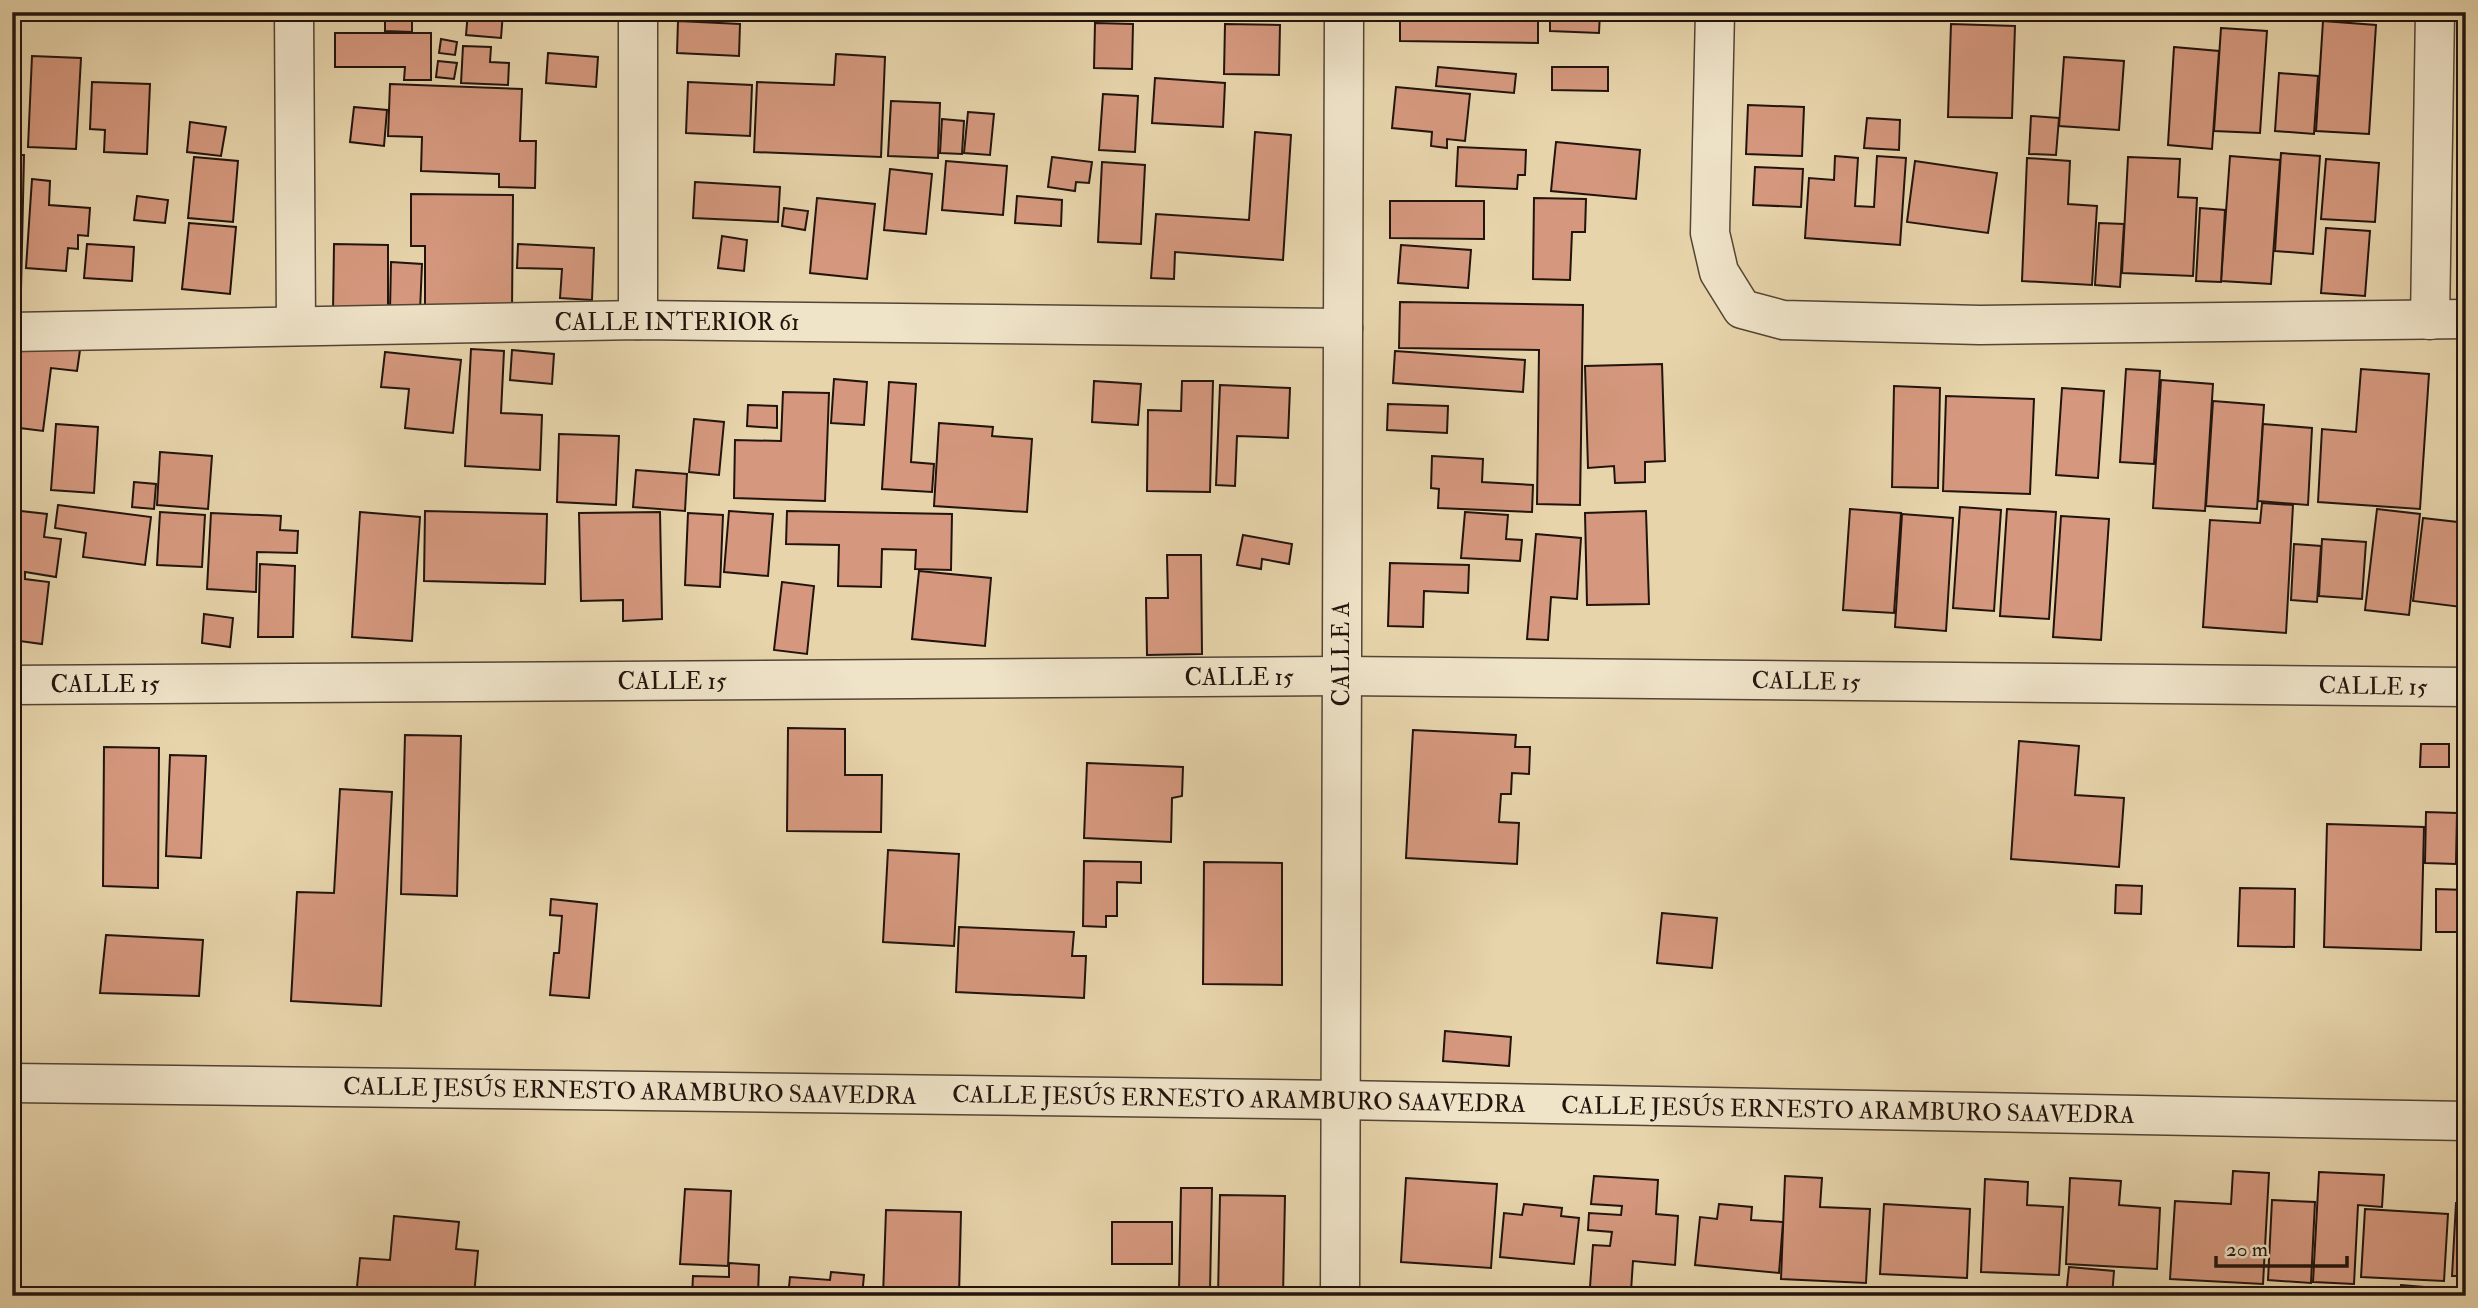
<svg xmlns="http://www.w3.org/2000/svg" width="2478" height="1308" font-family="'IM FELL Double Pica',serif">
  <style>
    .building { fill: #d5987e; stroke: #22140d; stroke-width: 2 }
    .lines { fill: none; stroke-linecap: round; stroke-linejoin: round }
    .minor-casing { stroke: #534434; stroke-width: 41 }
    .tertiary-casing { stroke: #534434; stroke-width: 41 }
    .minor { stroke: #efe3c8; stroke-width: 38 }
    .tertiary { stroke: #efe3c8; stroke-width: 38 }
    .labels { text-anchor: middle; stroke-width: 7; stroke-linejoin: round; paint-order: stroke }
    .street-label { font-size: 24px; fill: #22140d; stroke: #efe3c8 }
  </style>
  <rect width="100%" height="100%" fill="#e7d4ab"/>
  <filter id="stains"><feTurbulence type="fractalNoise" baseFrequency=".00286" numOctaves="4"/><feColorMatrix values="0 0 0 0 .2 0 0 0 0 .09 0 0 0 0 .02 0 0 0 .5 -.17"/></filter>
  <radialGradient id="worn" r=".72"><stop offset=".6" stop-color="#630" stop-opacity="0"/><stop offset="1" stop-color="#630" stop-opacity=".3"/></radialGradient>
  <!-- building -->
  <g class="building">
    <polygon points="385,12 412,12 412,32 385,31"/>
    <polygon points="468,12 503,12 501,38 466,35"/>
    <polygon points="541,12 602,12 601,14"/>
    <polygon points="1400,12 1538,12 1538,43 1400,41"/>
    <polygon points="1550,12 1600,12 1599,33 1550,31"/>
    <polygon points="678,21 740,24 739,56 677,53"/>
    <polygon points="2323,21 2376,25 2369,134 2316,131"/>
    <polygon points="1095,23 1133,24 1132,69 1094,68"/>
    <polygon points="1225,24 1280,25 1279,75 1224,74"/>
    <polygon points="1951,24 2015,26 2012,118 1948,117"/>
    <polygon points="2221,28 2267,31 2260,133 2214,131"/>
    <polygon points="335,33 431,33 431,80 404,80 405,67 335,67"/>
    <polygon points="441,39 457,42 455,55 439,53"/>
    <polygon points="463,46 491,47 490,62 509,63 508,85 461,83"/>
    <polygon points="2174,47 2219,51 2212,149 2168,145"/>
    <polygon points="548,53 598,57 596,87 546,83"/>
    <polygon points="836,54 885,57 881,157 754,152 757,82 834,85"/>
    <polygon points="32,56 81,58 76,149 28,147"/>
    <polygon points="2064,57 2124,61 2119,130 2059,126"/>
    <polygon points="438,61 457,63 454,79 436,77"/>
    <polygon points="1438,67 1516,74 1514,93 1436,86"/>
    <polygon points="1552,67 1608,67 1608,91 1552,90"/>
    <polygon points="2279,73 2318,76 2314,134 2275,131"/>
    <polygon points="1155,78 1225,83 1223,127 1152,123"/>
    <polygon points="92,82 150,84 147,154 104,152 105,130 90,129"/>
    <polygon points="688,82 752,85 750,136 686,133"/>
    <polygon points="390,84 522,89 520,141 536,141 535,188 499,187 499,174 421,171 422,137 388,136"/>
    <polygon points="1396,87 1470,94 1465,141 1447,139 1447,148 1431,146 1432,132 1392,128"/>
    <polygon points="1103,94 1138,96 1135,152 1099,150"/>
    <polygon points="891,101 940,103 938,158 888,156"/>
    <polygon points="1748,105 1804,107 1802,156 1746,154"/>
    <polygon points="354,107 387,110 384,146 350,142"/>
    <polygon points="968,112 994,114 990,155 964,153"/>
    <polygon points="2031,116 2059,118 2056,155 2029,154"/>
    <polygon points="1867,118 1900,120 1899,150 1864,148"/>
    <polygon points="942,119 964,121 962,154 940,153"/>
    <polygon points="190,122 226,127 221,156 187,152"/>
    <polygon points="1255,132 1291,135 1283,260 1175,252 1174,279 1151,278 1156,214 1249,220"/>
    <polygon points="1556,142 1640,150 1636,199 1551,191"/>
    <polygon points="1458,147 1526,150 1525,175 1518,175 1517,189 1456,186"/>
    <polygon points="2281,153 2320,156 2313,254 2275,251"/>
    <polygon points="12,155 24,155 21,290 12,290"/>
    <polygon points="1835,156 1858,158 1855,206 1874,207 1877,156 1906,158 1900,245 1805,238 1809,178 1834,180"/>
    <polygon points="2230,156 2280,160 2271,284 2221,281"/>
    <polygon points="194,157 238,161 233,222 188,218"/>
    <polygon points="1052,157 1092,162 1089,183 1076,182 1075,191 1048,187"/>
    <polygon points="2128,157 2180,159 2178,197 2197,198 2193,276 2122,273"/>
    <polygon points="2027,158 2070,161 2068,204 2097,206 2092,285 2022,281"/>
    <polygon points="2326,159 2379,163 2375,222 2321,219"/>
    <polygon points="946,161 1007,166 1003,215 942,210"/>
    <polygon points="1915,161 1997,173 1988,233 1907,222"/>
    <polygon points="1102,162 1145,165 1141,244 1098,242"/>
    <polygon points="1755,167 1803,169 1801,207 1753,205"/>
    <polygon points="890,169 932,174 926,234 884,230"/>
    <polygon points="32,179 50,181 49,205 90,208 88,236 78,235 78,249 68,248 66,271 26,268"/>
    <polygon points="695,182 780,187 778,222 693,218"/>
    <polygon points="411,194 513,195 512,311 425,310 425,246 411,246"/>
    <polygon points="137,196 168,200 165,223 134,220"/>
    <polygon points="1017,196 1062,200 1061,226 1015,223"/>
    <polygon points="817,198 875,204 867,279 810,273"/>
    <polygon points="1534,198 1586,199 1585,232 1572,232 1570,280 1533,279"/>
    <polygon points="1390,201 1484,201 1484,239 1390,238"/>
    <polygon points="784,208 808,211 805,230 782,226"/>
    <polygon points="2200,208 2225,210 2221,282 2196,281"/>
    <polygon points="189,223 236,227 230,294 182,289"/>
    <polygon points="2099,223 2124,224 2120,287 2095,285"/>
    <polygon points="2326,228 2370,231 2365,296 2321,293"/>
    <polygon points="722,236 747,240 744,271 718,268"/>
    <polygon points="87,244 134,247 132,281 84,278"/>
    <polygon points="334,244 388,245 388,313 333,313"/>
    <polygon points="518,244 594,248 592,300 560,298 562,269 517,268"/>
    <polygon points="1401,245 1471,250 1468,288 1398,283"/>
    <polygon points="391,262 422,264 420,311 390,310"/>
    <polygon points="1400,302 1583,305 1580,505 1537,504 1539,350 1399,348"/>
    <polygon points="19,342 80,350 77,371 51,368 43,431 12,427 12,398"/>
    <polygon points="471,349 504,351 501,413 542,415 540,470 465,466"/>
    <polygon points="512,350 554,354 552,384 510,380"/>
    <polygon points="1395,351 1525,360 1523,392 1393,383"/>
    <polygon points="385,352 461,360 453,433 405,428 409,389 381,387"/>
    <polygon points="1662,364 1665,461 1645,462 1645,482 1615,483 1614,466 1588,468 1585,366"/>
    <polygon points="2126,369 2160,371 2154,464 2120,462"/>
    <polygon points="2361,369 2429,374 2420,509 2318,502 2322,429 2356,432"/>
    <polygon points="834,379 867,382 864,425 831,423"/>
    <polygon points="2161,380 2213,384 2205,511 2153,508"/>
    <polygon points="1094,381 1141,384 1138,425 1092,422"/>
    <polygon points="1182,381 1213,381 1210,492 1147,491 1148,410 1181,411"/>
    <polygon points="889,382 916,384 911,462 934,464 932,492 882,489"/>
    <polygon points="1220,385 1290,388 1288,438 1237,436 1235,486 1216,485"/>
    <polygon points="1894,386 1940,388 1938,488 1892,487"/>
    <polygon points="2062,388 2104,391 2098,478 2056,475"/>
    <polygon points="783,392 829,393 825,501 734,498 735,440 781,441"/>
    <polygon points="1946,396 2034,399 2030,494 1943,491"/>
    <polygon points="2213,401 2264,405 2257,509 2206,506"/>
    <polygon points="1388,404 1448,406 1447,433 1387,430"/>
    <polygon points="748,405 777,406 777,428 747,426"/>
    <polygon points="694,419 724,422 719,475 689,472"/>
    <polygon points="939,423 993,427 992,436 1032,439 1027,512 934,506"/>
    <polygon points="56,424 98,427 94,493 51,490"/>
    <polygon points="2263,424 2312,428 2308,505 2258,501"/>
    <polygon points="559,434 619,436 616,505 557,502"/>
    <polygon points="160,452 212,456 208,509 157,505"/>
    <polygon points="1432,456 1483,459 1482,482 1533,485 1532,512 1438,508 1439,489 1431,488"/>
    <polygon points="636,470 687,474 685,511 633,507"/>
    <polygon points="134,482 156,484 154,509 132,507"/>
    <polygon points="2262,503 2293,505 2286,633 2203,627 2210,520 2260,523"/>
    <polygon points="58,505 151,517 145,565 83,557 86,533 55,528"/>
    <polygon points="1960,507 2001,510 1994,611 1953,608"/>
    <polygon points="1850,509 1901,513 1894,613 1843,610"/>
    <polygon points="2007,509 2056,512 2049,619 2000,616"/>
    <polygon points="2377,509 2420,514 2409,615 2365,610"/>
    <polygon points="12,510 47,514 44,537 61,539 56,577 25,572 25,579 49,582 42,644 12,640 16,583 12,583 12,559 15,559 18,540 12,539"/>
    <polygon points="425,511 547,514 545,584 424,581"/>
    <polygon points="729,511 773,514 768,576 724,572"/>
    <polygon points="787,511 952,514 951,570 915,569 916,550 882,549 881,587 838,586 839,545 786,544"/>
    <polygon points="1646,511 1649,604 1587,605 1585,513"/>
    <polygon points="160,512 205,515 202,567 157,565"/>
    <polygon points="360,512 420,517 412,641 352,637"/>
    <polygon points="660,512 662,619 623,621 623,600 581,601 579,513"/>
    <polygon points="1465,512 1508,515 1506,539 1522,540 1520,561 1461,558"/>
    <polygon points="211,513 281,516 280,530 298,531 297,553 257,552 256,592 207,589"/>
    <polygon points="688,513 723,515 720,587 685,585"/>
    <polygon points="1902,514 1953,518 1946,631 1895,627"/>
    <polygon points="2061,516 2109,519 2101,640 2053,637"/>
    <polygon points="2423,518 2466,523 2466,562 2461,607 2413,601"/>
    <polygon points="1536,534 1581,538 1577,599 1551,597 1548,640 1527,639"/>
    <polygon points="1243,535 1292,544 1289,564 1262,559 1261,569 1237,565"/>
    <polygon points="2322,539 2366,542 2362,599 2319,596"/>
    <polygon points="2294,544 2321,546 2317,602 2291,600"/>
    <polygon points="1167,555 1201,555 1202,654 1147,655 1146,598 1168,598"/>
    <polygon points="1390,563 1469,565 1468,593 1424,591 1423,627 1388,626"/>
    <polygon points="260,564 295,566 293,637 258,637"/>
    <polygon points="919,571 991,578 985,646 912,639"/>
    <polygon points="782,582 814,586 807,654 774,650"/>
    <polygon points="204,614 233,618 230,647 202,643"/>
    <polygon points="788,728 845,729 845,775 882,775 881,832 787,831"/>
    <polygon points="1413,730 1516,735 1515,747 1530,747 1529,774 1512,773 1511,794 1501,794 1499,822 1519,823 1517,864 1406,858"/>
    <polygon points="405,735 461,736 457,896 401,894"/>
    <polygon points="2019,741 2079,746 2075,795 2124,798 2119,867 2011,859"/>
    <polygon points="2421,744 2449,744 2449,767 2420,767"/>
    <polygon points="104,747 159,748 158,888 103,886"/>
    <polygon points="170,755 206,756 201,858 166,856"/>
    <polygon points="1087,763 1183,767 1182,796 1172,798 1171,842 1084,838"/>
    <polygon points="340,789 392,792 381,1006 291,1001 297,892 334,893"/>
    <polygon points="2426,812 2457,813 2456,864 2425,863"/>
    <polygon points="2327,824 2424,827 2421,950 2324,947"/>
    <polygon points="888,850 959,854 954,946 883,942"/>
    <polygon points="1084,861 1141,862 1141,883 1117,882 1117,916 1106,916 1106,927 1083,926"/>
    <polygon points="1204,862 1282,863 1282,985 1203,984"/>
    <polygon points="2116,885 2142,886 2141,914 2115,913"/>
    <polygon points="2240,888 2295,889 2294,947 2238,946"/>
    <polygon points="2436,889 2466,890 2466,932 2436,932"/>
    <polygon points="551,899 597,904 589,998 550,995 554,953 559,953 562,916 550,915"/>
    <polygon points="1662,913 1717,918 1712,968 1657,963"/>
    <polygon points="959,927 1074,932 1072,956 1086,956 1084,998 956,992"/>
    <polygon points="106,935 203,940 199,996 100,993"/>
    <polygon points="1445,1031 1511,1037 1509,1066 1443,1061"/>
    <polygon points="2233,1171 2269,1173 2263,1284 2170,1279 2175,1201 2231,1204"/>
    <polygon points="2319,1172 2384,1175 2382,1207 2358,1205 2354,1284 2313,1282"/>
    <polygon points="1594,1176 1658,1180 1656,1214 1678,1216 1675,1265 1633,1261 1631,1291 1590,1287 1593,1245 1610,1246 1612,1232 1588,1230 1589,1213 1621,1215 1622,1206 1591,1204"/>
    <polygon points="1785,1176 1822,1178 1820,1207 1870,1209 1866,1283 1781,1279"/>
    <polygon points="1406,1178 1497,1184 1491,1268 1401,1262"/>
    <polygon points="2070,1178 2121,1181 2119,1205 2160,1208 2157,1269 2066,1264"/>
    <polygon points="1985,1179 2028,1182 2027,1205 2063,1207 2059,1275 1981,1272"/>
    <polygon points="1181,1188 1212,1188 1210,1292 1179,1291"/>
    <polygon points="685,1189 731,1191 728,1266 680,1264"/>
    <polygon points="1220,1195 1285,1196 1283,1296 1218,1296"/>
    <polygon points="2272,1200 2315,1202 2311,1283 2268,1280"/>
    <polygon points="2456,1203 2466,1204 2466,1276 2452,1276"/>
    <polygon points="1524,1204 1562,1208 1561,1216 1579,1218 1574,1264 1500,1257 1504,1213 1522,1215"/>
    <polygon points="1719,1204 1752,1207 1751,1220 1783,1222 1779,1273 1695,1265 1700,1217 1717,1219"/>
    <polygon points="1884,1204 1970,1209 1967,1278 1880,1274"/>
    <polygon points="2365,1209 2448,1214 2444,1281 2361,1277"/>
    <polygon points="886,1210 961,1212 959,1296 883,1296"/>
    <polygon points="394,1216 459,1222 456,1249 478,1251 474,1296 356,1296 360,1258 390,1260"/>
    <rect x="1112" y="1222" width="60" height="42"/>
    <polygon points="729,1263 759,1265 758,1296 692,1296 693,1276 729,1277"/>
    <polygon points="2069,1267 2114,1271 2112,1296 2066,1296"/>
    <polygon points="831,1272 864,1275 862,1296 788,1296 790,1277 830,1280"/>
    <polygon points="2401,1285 2447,1289 2446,1296 2400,1296"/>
    <polygon points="2307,1287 2352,1291 2352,1296 2307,1296"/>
    <polygon points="1876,1288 1921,1293 1921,1296 1875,1296"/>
    <polygon points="1398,1289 1414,1289 1413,1295 1474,1296 1398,1296"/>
    <polygon points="2356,1289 2399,1293 2398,1296 2355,1296"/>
    <polygon points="2255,1291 2306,1295 2306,1296 2255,1296"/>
    <polygon points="1594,1292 1636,1295 1636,1296 1594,1296"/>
  </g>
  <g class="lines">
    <defs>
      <g id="minor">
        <polyline points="294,12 296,326"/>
        <polyline points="638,12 638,320"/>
        <polyline points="1715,12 1710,233 1719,272 1742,309 1783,320 1980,325 2466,319"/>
        <polyline points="2430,320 2435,12"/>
        <polyline points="12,332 638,320 1343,328"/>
        <polyline points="12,685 1341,676 2466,687"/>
        <polyline points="1340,1296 1344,12"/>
      </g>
      <polyline id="tertiary" points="12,1083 1341,1100 2466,1121"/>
    </defs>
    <!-- minor casing -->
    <use href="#minor" class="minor-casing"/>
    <!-- tertiary casing -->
    <use href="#tertiary" class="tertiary-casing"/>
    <!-- minor -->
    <use href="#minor" class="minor"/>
    <!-- tertiary -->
    <use href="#tertiary" class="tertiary"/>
  </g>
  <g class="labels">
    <!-- street labels -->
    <g class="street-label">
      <text x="677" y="330">CALLE INTERIOR 61</text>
      <text transform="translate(1341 654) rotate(-90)" y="8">CALLE A</text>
      <text x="1239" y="685">CALLE 15</text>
      <text x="672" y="689">CALLE 15</text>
      <text transform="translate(1806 681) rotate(1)" y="8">CALLE 15</text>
      <text x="105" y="692">CALLE 15</text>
      <text transform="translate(2373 686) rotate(1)" y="8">CALLE 15</text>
      <text transform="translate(630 1091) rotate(1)" y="8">CALLE JESÚS ERNESTO ARAMBURO SAAVEDRA</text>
      <text transform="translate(1239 1099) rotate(1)" y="8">CALLE JESÚS ERNESTO ARAMBURO SAAVEDRA</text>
      <text transform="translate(1848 1110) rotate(1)" y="8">CALLE JESÚS ERNESTO ARAMBURO SAAVEDRA</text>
    </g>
  </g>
  <!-- margin -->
  <rect width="2478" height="1308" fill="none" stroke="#e7d4ab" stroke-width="42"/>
  <rect x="14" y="14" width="2450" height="1280" fill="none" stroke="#22140d" stroke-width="3.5"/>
  <rect x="21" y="21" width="2436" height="1266" fill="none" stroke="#22140d" stroke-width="2"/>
  <!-- scale -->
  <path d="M2216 1256v10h131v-10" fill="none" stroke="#22140d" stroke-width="3.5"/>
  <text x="2226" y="1256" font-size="21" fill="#22140d" stroke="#efe3c8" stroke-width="5" paint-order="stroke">20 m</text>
  <rect width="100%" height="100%" filter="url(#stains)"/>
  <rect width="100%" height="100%" fill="url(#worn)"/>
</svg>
